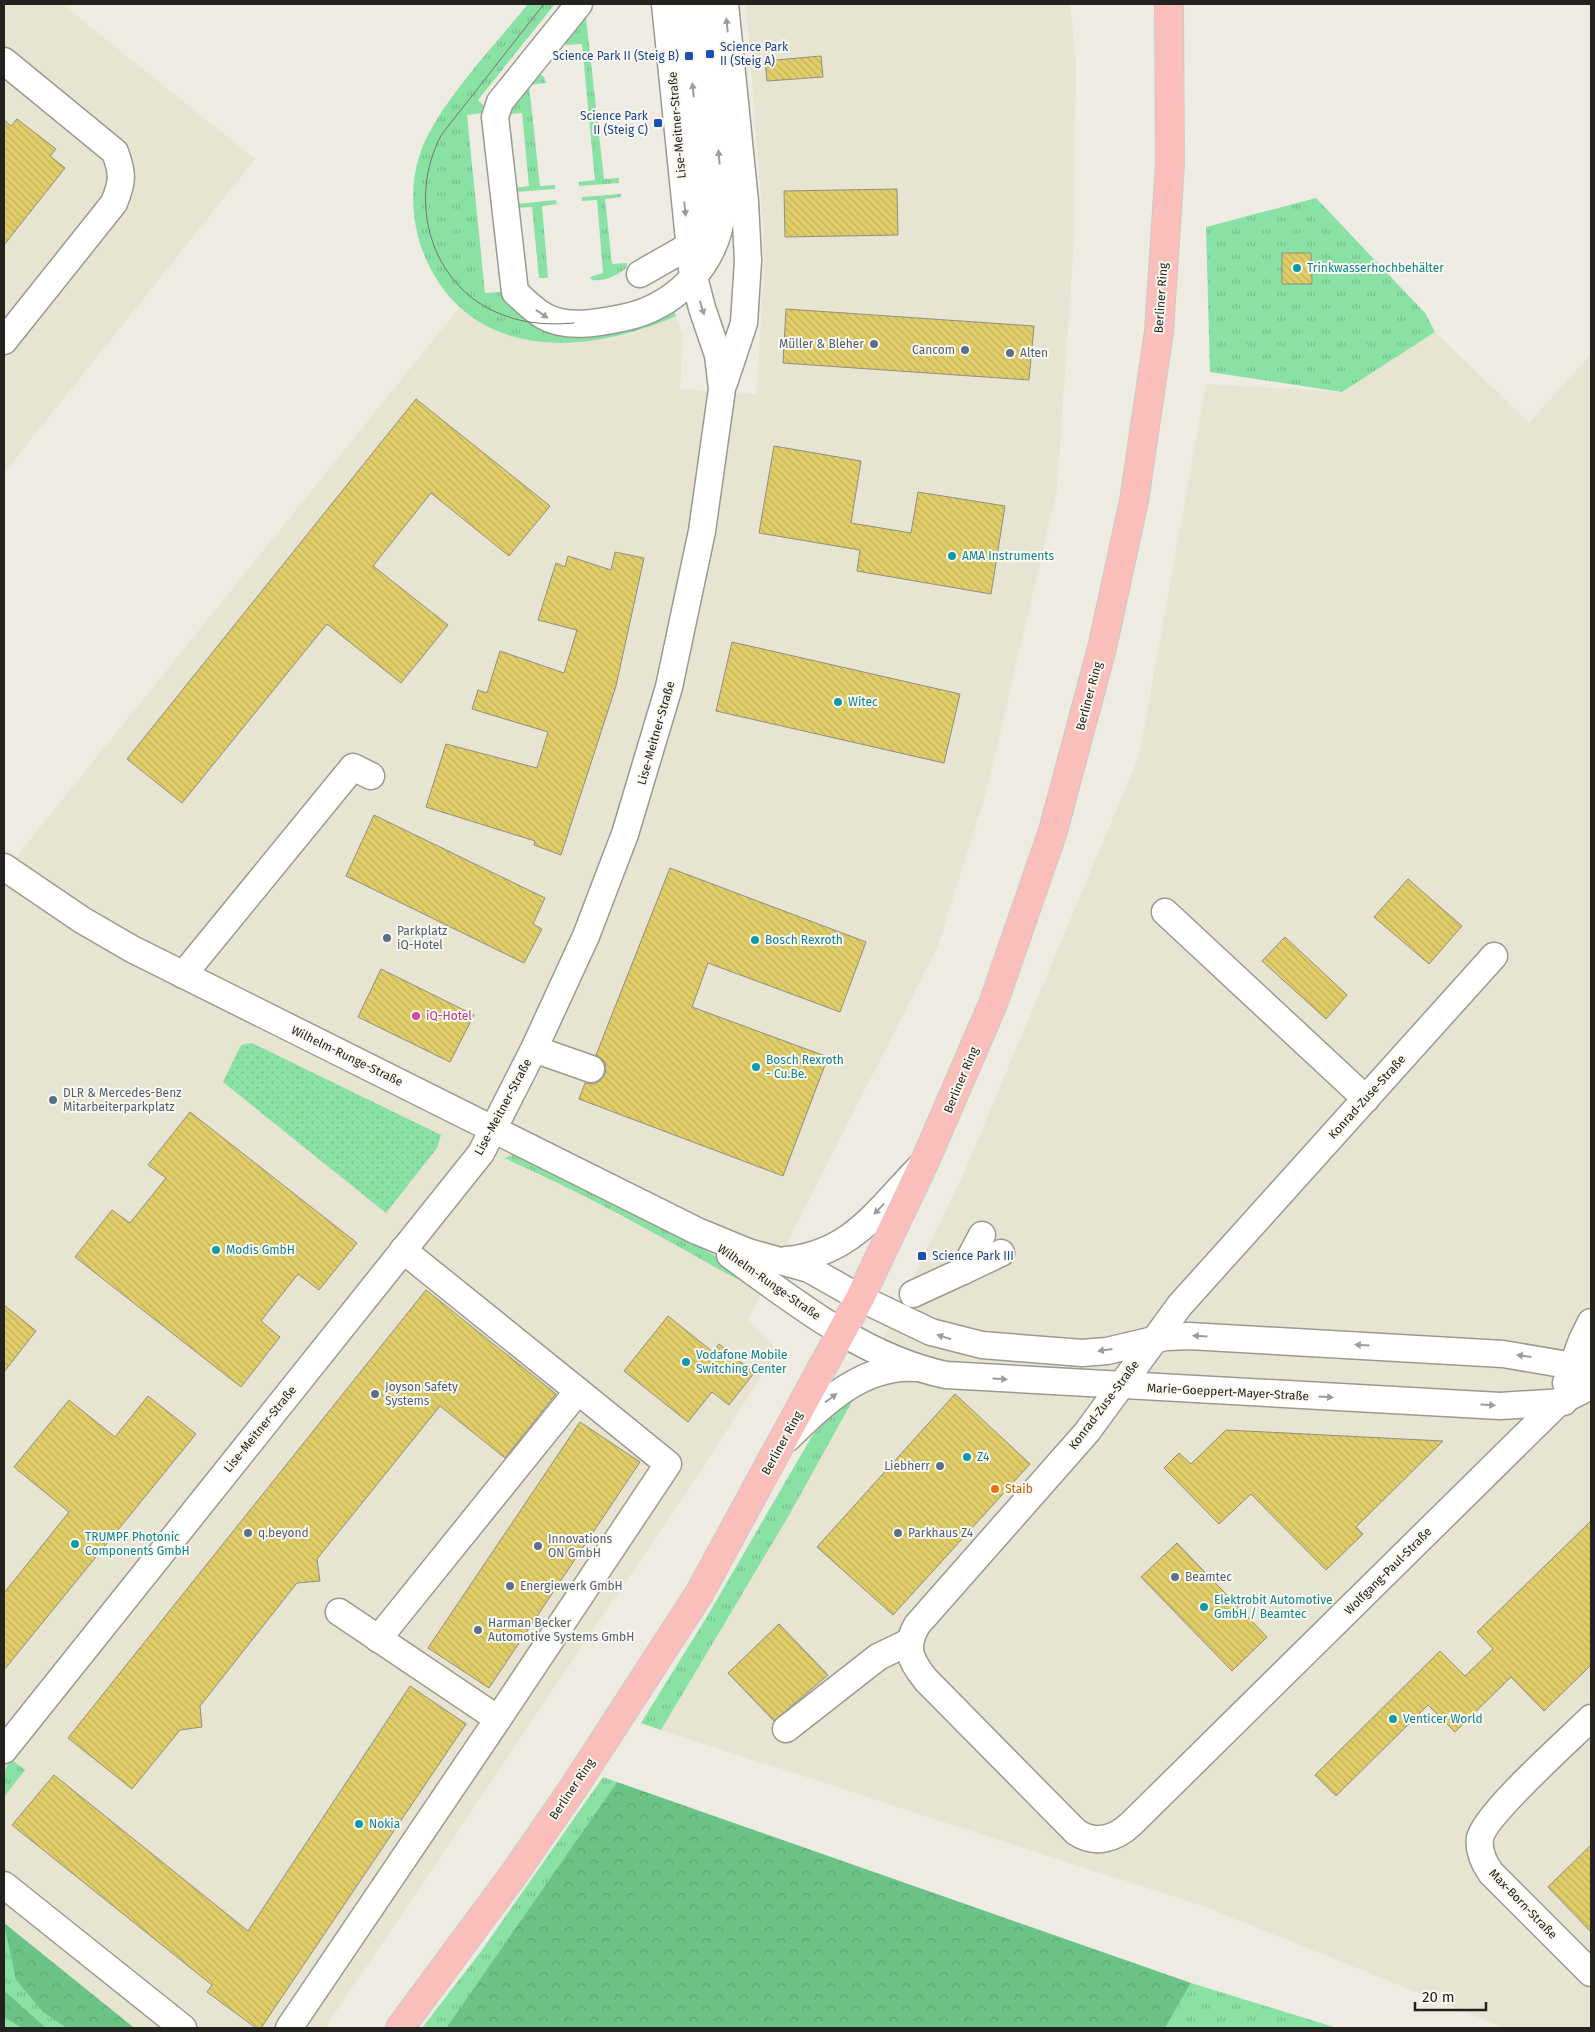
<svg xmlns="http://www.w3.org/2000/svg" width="1595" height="2032" font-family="'Fira Sans',sans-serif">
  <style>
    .built { fill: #e7e4d2 }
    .grass { fill: url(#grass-tufts) }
    .forest { fill: url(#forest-crowns) }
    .park { fill: url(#park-dots) }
    .building { fill: url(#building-back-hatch); stroke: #908e85 }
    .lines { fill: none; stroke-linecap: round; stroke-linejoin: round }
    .minor-casing { stroke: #9b9a90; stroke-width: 29 }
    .major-casing { stroke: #cacac9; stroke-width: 30 }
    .minor { stroke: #fff; stroke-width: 26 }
    .major { stroke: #fabebb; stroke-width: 28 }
    .tram { stroke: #76746f; stroke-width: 1 }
    .oneway { fill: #9c9c9a }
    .transit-dot { fill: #1a4fb4; stroke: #fbf9ef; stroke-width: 2 }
    .culture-dot { fill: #0f9aa8; stroke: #fbf9ef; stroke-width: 2 }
    .service-dot { fill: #5c6f8a; stroke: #fbf9ef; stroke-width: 2 }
    .hotel-dot { fill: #d1479c; stroke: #fbf9ef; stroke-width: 2 }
    .food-dot { fill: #e8710a; stroke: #fbf9ef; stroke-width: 2 }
    .labels { text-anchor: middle; stroke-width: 4; stroke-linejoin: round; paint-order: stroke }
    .transit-label { font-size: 12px; fill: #164399; stroke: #fbf9ef; text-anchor: start }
    .street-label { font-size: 12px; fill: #23221f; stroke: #fbf9ef }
    .culture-label { font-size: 12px; fill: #0d838f; stroke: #fbf9ef; text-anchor: start }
    .service-label { font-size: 12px; fill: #4e5e75; stroke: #fbf9ef; text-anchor: start }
    .hotel-label { font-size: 12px; fill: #b23c85; stroke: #fbf9ef; text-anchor: start }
    .food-label { font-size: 12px; fill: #c56008; stroke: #fbf9ef; text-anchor: start }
  </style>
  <defs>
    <pattern id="grass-tufts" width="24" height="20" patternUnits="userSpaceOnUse" patternTransform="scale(1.25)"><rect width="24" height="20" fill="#89e1a3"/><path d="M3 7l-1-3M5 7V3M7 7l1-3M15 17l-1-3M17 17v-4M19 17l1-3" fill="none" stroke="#76c18c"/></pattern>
    <pattern id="forest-crowns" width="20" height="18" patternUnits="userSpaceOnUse" patternTransform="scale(1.25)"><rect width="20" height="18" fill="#6bc386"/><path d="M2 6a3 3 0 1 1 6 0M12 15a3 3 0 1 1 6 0" fill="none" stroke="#5ca773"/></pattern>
    <pattern id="park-dots" width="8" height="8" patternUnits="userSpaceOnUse" patternTransform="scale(1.25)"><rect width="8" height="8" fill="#89e1a3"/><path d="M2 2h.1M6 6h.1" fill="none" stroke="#76c18c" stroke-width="1.8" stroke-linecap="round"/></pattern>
    <pattern id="building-back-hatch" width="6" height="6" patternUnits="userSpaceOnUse" patternTransform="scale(1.25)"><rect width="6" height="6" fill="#e1ce69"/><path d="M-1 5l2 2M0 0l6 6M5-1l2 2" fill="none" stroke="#c1b15b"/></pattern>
  </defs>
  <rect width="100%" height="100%" fill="#eeece2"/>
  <!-- built -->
  <g class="built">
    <polygon points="4,4 62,4 255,159 4,473"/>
    <polygon points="746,4 1070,4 1076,59 1074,242 1057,491 987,790 938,946 748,1320 778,1351 699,1473 325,2028 134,2028 4,1923 4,848 16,857 459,308 484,325 505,334 550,343 606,339 632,334 676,316 683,337 680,389 756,394 764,276 763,225"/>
    <polygon points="1435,332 1529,423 1591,354 1591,2028 1505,2028 1208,1908 661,1730 788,1517 854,1398 963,1175 1139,756 1206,384 1342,392"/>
  </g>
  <!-- grass -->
  <g class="grass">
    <path d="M528,4H555L478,100L483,105L482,113L467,115L485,293L501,292C502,295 529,314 535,319L672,305L676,316C587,356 470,362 425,257C412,226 409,189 419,157C433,109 496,44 528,4Z"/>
    <polygon points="585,9 604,179 619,178 619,183 579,186 579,182 595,180 582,44 566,45 566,41"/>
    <polygon points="538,73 544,77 546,83 529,85 540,186 555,185 555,189 515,192 514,188 529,186 522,113 507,114"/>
    <path d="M621,194V197L605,199L612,264L627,263V267C620,275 603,282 592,280L590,277L603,273L597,200L582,201V197Z"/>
    <polygon points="1316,198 1425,313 1435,332 1342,392 1210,372 1206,227"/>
    <polygon points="556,200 557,204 542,206 548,278 539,278 532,207 516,208 516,204"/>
    <path d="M514,1155L539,1165C625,1209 724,1253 800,1312L793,1317C775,1296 744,1283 720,1270C650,1230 578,1191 504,1158Z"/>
    <polygon points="854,1398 788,1517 661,1730 641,1723 708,1615 812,1436 831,1414"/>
    <polygon points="11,1759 25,1770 4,1797 4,1772"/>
    <polygon points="603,1777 617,1782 446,2028 422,2028 482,1950"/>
    <polygon points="4,1923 134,2028 4,2028"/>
    <polygon points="1191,1983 1337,2028 1165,2028"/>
  </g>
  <!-- forest -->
  <g class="forest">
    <polygon points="617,1782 1191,1983 1165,2028 446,2028"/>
    <polygon points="4,1923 133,2027 133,2028 67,2028 43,2012 16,1980"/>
    <polygon points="4,1992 7,1993 46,2028 22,2028 4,2017"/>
  </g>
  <!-- park -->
  <polygon class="park" points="252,1043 441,1135 437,1148 386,1213 223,1082 241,1045"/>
  <!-- building -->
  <g class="building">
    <polygon points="821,56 823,77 767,81 765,61"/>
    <polygon points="17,119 56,149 50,156 65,168 4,245 4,120 11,126"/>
    <polygon points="897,189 898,235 785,237 784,191"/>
    <polygon points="1282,253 1311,253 1312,284 1282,284"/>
    <polygon points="786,309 1034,326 1029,380 783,363"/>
    <polygon points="416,399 550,506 509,556 431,493 373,566 448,625 401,683 327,624 182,803 127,759"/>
    <polygon points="774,446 861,461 851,523 911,533 918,492 1005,506 991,594 857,571 860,550 759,533"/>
    <polygon points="615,552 644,558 616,686 561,855 534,845 535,841 426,807 446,744 537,768 548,732 472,709 478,690 487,693 500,651 564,673 577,630 538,620 556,563 565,567 568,556 611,570"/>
    <polygon points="732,642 960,694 944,763 716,711"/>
    <polygon points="374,815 545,898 533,924 542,929 524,963 346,876"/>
    <polygon points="670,868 866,942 840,1012 708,963 692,1007 828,1057 783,1176 579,1099 585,1083 594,1084 600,1081 605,1074 606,1066 603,1060 596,1055"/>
    <polygon points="1408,879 1462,926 1429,964 1374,917"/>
    <polygon points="1285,937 1347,995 1326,1019 1262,961"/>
    <polygon points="381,969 474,1015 450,1062 358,1017"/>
    <polygon points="190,1112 357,1243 319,1290 298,1274 261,1321 280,1337 241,1387 75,1257 112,1210 130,1223 166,1178 148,1165"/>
    <polygon points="426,1290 556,1394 505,1458 440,1406 317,1559 320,1581 297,1583 200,1706 202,1727 180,1730 132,1789 68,1738"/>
    <polygon points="4,1305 36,1331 4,1372"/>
    <polygon points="668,1316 713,1352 719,1344 754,1373 729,1405 712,1392 688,1422 624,1371"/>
    <polygon points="955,1394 1030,1464 893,1615 817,1547"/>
    <polygon points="148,1396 196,1434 4,1670 4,1593 69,1512 14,1467 69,1400 115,1437"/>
    <polygon points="580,1422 640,1462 489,1688 428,1648"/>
    <polygon points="1226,1430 1443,1441 1356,1527 1363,1534 1326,1570 1251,1494 1219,1524 1164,1468 1179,1453 1191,1464"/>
    <polygon points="1591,1521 1591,1665 1544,1711 1511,1677 1455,1732 1428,1705 1336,1796 1315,1775 1440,1651 1465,1676 1493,1649 1477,1632"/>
    <polygon points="1177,1543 1267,1637 1232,1671 1141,1577"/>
    <polygon points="779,1624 828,1675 774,1721 728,1673"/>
    <polygon points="410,1686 466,1724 261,2028 256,2028 207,1992 212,1985 12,1825 54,1775 248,1931"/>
    <polygon points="1591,1845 1591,1932 1548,1887"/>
  </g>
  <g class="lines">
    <defs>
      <g id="minor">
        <path d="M579,4L500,102L495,117L515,292C524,300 533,310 544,316C566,329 598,323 622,318C674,308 716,266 722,212C725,182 719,151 716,121C712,82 709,43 705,4"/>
        <polyline points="684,4 703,194 704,215 700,239"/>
        <path d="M4,61L115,152C123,174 123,181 114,203L4,341"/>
        <polyline points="640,274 689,246 704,245"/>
        <polyline points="724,383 744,323 748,261 745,202 725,4"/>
        <polyline points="4,867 82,920 132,949 697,1231 748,1252 809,1269 860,1298 931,1332 982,1345 1082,1353 1107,1351 1166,1337 1189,1336 1503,1354 1591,1369"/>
        <polyline points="1165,912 1366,1099"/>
        <path d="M1494,956L1180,1305L1087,1432L917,1625C904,1648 910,1660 926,1680L1076,1832C1095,1845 1115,1839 1131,1824L1559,1402L1591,1386"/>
        <polyline points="183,975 353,767 371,776"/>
        <polyline points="534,1049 591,1069"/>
        <path d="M730,1255C796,1303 865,1358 946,1375L1500,1406L1564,1402"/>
        <path d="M786,1260C851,1254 877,1211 920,1167"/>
        <polyline points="963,1271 1001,1253"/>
        <polyline points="913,1294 963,1271 982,1235"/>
        <polyline points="1566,1383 1582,1340 1591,1322"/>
        <path d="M788,1438C822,1404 863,1364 916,1368"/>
        <polyline points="378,1639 578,1391 403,1250"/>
        <path d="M1591,1718C1570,1739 1485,1814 1480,1838C1478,1851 1484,1863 1491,1873L1591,1973"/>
        <polyline points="498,1719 668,1464 578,1391"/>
        <polyline points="786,1729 878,1657 909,1642"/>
        <polyline points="4,1750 481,1153 534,1049 586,936 625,834 669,687 702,531 722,389 718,355 702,308 692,269 665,4"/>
        <polyline points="4,1885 183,2028"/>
        <polyline points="289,2028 498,1719 339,1612"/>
      </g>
      <polyline id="major" points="400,2028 514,1874 574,1787 699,1594 860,1298 925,1161 993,1004 1053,831 1102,648 1134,501 1159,331 1170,164 1169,4"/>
    </defs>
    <!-- minor casing -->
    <use href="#minor" class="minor-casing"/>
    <!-- major casing -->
    <use href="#major" class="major-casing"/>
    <!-- minor -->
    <use href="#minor" class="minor"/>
    <!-- major -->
    <use href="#major" class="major"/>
    <!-- tram -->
    <path class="tram" d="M544,4L442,134C406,199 430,288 503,315C526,324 550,325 574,323"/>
  </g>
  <!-- one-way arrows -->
  <defs><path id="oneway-solid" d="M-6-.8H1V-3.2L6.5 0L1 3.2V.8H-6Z" transform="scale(1.25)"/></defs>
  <g class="oneway">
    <use href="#oneway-solid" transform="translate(727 25) rotate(-96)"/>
    <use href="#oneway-solid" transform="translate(693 90) rotate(-96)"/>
    <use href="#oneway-solid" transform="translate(719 157) rotate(-95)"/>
    <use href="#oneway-solid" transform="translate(685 209) rotate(84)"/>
    <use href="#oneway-solid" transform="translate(702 308) rotate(73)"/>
    <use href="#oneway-solid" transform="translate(542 314) rotate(34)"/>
    <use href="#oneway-solid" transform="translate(879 1209) rotate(134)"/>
    <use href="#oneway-solid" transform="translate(1200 1336) rotate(-177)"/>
    <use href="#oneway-solid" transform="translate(944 1337) rotate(-163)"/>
    <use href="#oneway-solid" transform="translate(1362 1345) rotate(-177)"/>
    <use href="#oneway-solid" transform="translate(1105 1350) rotate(172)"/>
    <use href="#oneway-solid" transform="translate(1524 1356) rotate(-172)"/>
    <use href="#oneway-solid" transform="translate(1000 1379) rotate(3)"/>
    <use href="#oneway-solid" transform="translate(1326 1397) rotate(3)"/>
    <use href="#oneway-solid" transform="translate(831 1398) rotate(-37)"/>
    <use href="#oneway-solid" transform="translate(1488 1405) rotate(3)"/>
  </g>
  <!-- markers -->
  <g class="transit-dot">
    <rect x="705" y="49" width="10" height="10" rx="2.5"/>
    <rect x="684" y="51" width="10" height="10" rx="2.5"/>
    <rect x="653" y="118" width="10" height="10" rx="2.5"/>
    <rect x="917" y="1251" width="10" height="10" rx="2.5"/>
  </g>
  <g class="culture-dot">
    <circle cx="1297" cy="268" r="5"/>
    <circle cx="952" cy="556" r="5"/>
    <circle cx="838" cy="702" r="5"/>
    <circle cx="755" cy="940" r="5"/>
    <circle cx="756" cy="1067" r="5"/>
    <circle cx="216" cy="1250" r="5"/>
    <circle cx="686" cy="1362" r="5"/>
    <circle cx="967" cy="1457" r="5"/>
    <circle cx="75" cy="1544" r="5"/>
    <circle cx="1204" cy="1607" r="5"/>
    <circle cx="1393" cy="1719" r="5"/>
    <circle cx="359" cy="1824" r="5"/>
  </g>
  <g class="service-dot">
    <circle cx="874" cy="344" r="5"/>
    <circle cx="965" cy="350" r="5"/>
    <circle cx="1010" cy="353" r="5"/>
    <circle cx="387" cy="938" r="5"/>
    <circle cx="53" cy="1100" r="5"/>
    <circle cx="375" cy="1394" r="5"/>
    <circle cx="940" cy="1466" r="5"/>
    <circle cx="248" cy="1533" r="5"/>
    <circle cx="898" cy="1533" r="5"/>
    <circle cx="538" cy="1546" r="5"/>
    <circle cx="1175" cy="1577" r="5"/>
    <circle cx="510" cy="1586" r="5"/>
    <circle cx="478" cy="1630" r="5"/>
  </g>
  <circle class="hotel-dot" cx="416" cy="1016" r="5"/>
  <circle class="food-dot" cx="995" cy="1489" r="5"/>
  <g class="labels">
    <!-- transit labels -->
    <g class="transit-label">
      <text x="720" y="51">Science Park<tspan x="720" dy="14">II (Steig A)</tspan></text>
      <text x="679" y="60" text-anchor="end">Science Park II (Steig B)</text>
      <text x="648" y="120" text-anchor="end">Science Park<tspan x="648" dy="14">II (Steig C)</tspan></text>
      <text x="932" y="1260">Science Park III</text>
    </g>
    <!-- street labels -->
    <g class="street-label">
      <text transform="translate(677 125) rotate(-95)" y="4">Lise-Meitner-Straße</text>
      <text transform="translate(1161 298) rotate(-86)" y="4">Berliner Ring</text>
      <text transform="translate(1089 696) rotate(-75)" y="4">Berliner Ring</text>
      <text transform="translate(656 733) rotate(-74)" y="4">Lise-Meitner-Straße</text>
      <text transform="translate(347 1056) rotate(26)" y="4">Wilhelm-Runge-Straße</text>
      <text transform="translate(961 1080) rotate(-67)" y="4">Berliner Ring</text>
      <text transform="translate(1367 1097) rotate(-48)" y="4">Konrad-Zuse-Straße</text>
      <text transform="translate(503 1107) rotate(-62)" y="4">Lise-Meitner-Straße</text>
      <text transform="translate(769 1282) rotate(35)" y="4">Wilhelm-Runge-Straße</text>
      <text transform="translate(1228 1392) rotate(3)" y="4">Marie-Goeppert-Mayer-Straße</text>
      <text transform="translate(1104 1405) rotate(-53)" y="4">Konrad-Zuse-Straße</text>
      <text transform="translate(260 1429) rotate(-51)" y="4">Lise-Meitner-Straße</text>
      <text transform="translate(782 1443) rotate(-61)" y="4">Berliner Ring</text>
      <text transform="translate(1388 1571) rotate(-45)" y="4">Wolfgang-Paul-Straße</text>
      <text transform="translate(572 1789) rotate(-56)" y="4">Berliner Ring</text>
      <text transform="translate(1523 1904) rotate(46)" y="4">Max-Born-Straße</text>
    </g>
    <!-- culture labels -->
    <g class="culture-label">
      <text x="1307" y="272">Trinkwasserhochbehälter</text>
      <text x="962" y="560">AMA Instruments</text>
      <text x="848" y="706">Witec</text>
      <text x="765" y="944">Bosch Rexroth</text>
      <text x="766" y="1064">Bosch Rexroth<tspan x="766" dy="14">- Cu.Be.</tspan></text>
      <text x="226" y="1254">Modis GmbH</text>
      <text x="696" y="1359">Vodafone Mobile<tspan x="696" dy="14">Switching Center</tspan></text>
      <text x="977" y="1461">Z4</text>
      <text x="85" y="1541">TRUMPF Photonic<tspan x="85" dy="14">Components GmbH</tspan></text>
      <text x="1214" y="1604">Elektrobit Automotive<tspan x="1214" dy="14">GmbH / Beamtec</tspan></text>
      <text x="1403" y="1723">Venticer World</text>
      <text x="369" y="1828">Nokia</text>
    </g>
    <!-- service labels -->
    <g class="service-label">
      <text x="864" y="348" text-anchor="end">Müller &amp; Bleher</text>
      <text x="955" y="354" text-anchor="end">Cancom</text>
      <text x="1020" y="357">Alten</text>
      <text x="397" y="935">Parkplatz<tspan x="397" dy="14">iQ-Hotel</tspan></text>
      <text x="63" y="1097">DLR &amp; Mercedes-Benz<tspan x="63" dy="14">Mitarbeiterparkplatz</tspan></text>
      <text x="385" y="1391">Joyson Safety<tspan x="385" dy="14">Systems</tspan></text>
      <text x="930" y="1470" text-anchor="end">Liebherr</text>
      <text x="258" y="1537">q.beyond</text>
      <text x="908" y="1537">Parkhaus Z4</text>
      <text x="548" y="1543">Innovations<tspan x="548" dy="14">ON GmbH</tspan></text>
      <text x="1185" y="1581">Beamtec</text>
      <text x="520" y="1590">Energiewerk GmbH</text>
      <text x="488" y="1627">Harman Becker<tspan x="488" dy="14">Automotive Systems GmbH</tspan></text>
    </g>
    <!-- hotel labels -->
    <g class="hotel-label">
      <text x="426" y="1020">iQ-Hotel</text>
    </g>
    <!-- food labels -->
    <g class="food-label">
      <text x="1005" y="1493">Staib</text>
    </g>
  </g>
  <!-- border -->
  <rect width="1595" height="2032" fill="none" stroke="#23221f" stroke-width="10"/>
  <!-- scale -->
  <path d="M1415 2002v8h71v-8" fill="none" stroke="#23221f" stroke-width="2.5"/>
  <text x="1422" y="2002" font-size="15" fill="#23221f" stroke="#fbf9ef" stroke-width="4" paint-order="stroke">20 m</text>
</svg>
